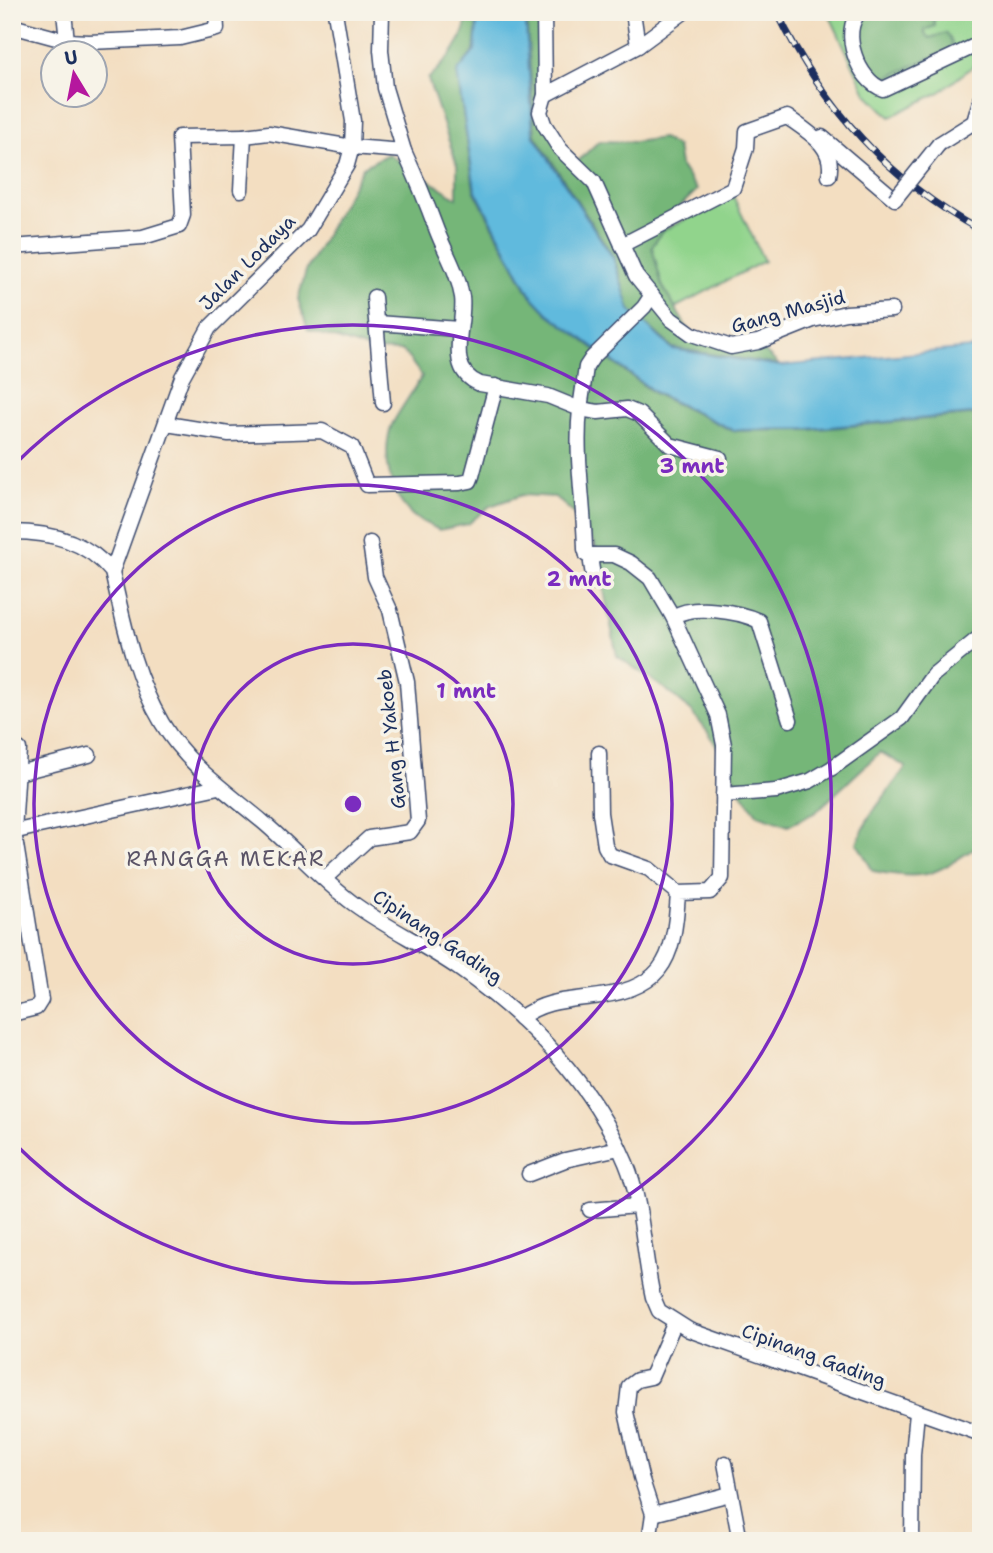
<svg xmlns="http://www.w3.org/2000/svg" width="993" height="1553" font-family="'Shantell Sans',sans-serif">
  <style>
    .green { fill: #91d48c; stroke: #568275; stroke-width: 2 }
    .forest { fill: #74b678; stroke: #48726b; stroke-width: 2 }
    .water { fill: #60badd; stroke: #3e749e; stroke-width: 2 }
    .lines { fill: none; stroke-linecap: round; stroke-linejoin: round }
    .minor-casing { stroke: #3b496d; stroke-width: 17 }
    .minor { stroke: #fff; stroke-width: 14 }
    .rail-casing { stroke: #1b2f5e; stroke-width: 7 }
    .rail { stroke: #f7f3e8; stroke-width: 4.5; stroke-dasharray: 13; stroke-linecap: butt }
    .minor-bridge-casing { stroke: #3b496d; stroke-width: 17; stroke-linecap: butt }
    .minor-bridge { stroke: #fff; stroke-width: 14 }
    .ring { fill: none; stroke: #7b2cbf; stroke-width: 3.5 }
    .labels { text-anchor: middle; stroke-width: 7; stroke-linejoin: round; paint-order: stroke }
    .street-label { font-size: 19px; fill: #1b2f5e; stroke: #f7f3e8 }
    .neighbourhood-label { font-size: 21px; letter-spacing: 2px; fill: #5b5467; stroke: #f7f3e8 }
    .centre { fill: #7b2cbf; stroke: #f7f3e8; stroke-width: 3.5 }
    .ring-label { font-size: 21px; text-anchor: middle; font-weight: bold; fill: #7b2cbf; stroke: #f7f3e8; stroke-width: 7; stroke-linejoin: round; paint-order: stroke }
  </style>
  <rect width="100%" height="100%" fill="#f7f3e8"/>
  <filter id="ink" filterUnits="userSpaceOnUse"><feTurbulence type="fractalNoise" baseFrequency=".0143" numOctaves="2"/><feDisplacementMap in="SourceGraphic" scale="14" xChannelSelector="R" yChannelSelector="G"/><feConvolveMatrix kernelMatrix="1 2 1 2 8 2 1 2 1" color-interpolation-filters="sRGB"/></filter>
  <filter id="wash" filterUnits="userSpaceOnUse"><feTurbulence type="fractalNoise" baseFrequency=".00686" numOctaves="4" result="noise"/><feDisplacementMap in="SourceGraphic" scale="28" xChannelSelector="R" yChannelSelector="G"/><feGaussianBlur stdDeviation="1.57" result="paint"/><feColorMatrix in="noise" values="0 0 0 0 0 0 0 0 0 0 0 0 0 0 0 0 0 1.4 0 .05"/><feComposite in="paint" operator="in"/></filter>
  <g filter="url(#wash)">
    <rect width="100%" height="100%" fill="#f3dec1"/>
    <!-- green -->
    <g class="green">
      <polygon points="828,12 981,12 981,60 940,92 890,117 866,93"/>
      <polygon points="733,196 764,261 671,310 633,245"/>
    </g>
    <!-- forest -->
    <g class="forest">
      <path d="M468,12H478L474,51L457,72L474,190L529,294L547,313L655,394L733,431L808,430L981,414V844C934,874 930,882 873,871L857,843L869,817L906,767L880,752L816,812L788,826L758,815L740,791L728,763L710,735L692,712L668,691L617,656L595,545L578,517L555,497L522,495L490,506L468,524L439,530C431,525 418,521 411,514C389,493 382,455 391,427C394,418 415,389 422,376L403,351L372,350L308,330L298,299L306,271L363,167L388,154L457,198V165L428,79C448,60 465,41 468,12Z"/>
      <polygon points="526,12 543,12 540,112 577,162 599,141 634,142 662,138 677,147 680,165 697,190 673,213 652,247 662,285 691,335 764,351 779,365 673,348 630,310 614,258 535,135"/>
      <path d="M863,12H917L923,18L933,17L935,26L925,30V34L930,38L946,33L952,42L949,53C925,56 902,74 877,81L858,54L853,25Z"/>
    </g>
    <!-- water -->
    <polygon class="water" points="478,12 525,12 533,135 613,258 630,310 672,349 780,366 981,347 981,413 808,429 733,430 656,393 548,313 530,294 475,189 457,72 475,51"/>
  </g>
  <g filter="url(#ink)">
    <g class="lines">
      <defs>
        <g id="minor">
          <polyline points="64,12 67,41"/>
          <polyline points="382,12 381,50 385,88 404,151"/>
          <polyline points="544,12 545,95 540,112 544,124 560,149 594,182 636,276 671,319 692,334 731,347 758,342 813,320 846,313 892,310"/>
          <polyline points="633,12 638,46"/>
          <path d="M860,12C839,31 859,82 883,89L981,43"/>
          <polyline points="12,26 67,41 89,42 180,38 217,29 216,12"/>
          <polyline points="545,95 638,46 684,12"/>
          <polyline points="822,137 895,199"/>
          <polyline points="939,144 974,122 981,98"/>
          <path d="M241,190L244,136L269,133L352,147L404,151C416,177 427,204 437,231C446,254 458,272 462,297C466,326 443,369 480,384L548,396L580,409C575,456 584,502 585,549L587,555H593L591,563L594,582"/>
          <path d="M622,245L733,188L746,148L747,131L787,117C808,132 836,147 829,176"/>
          <polyline points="12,247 143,237 179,226 183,215 179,137 244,136"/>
          <polyline points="652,295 644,307 592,358 586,367 580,409 598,412 627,409 639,414 670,445 720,458"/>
          <polyline points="374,297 383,403"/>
          <polyline points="377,323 459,329"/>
          <polyline points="167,424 229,434 322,431 352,447 367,485 460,483 470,481 472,476 496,386"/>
          <path d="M12,532C51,532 87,541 112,572C124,624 134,676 162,723C187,765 226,791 263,822C294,848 321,880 354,904C387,928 425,945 458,968C527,1016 593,1084 626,1163C643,1204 643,1253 653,1297L659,1311L689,1330L981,1434"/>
          <polyline points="112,572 182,377 209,328 308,230 347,165 352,147 353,121 335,12"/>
          <path d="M673,617C692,604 738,611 759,621L790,720"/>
          <polyline points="599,753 600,813 605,846 610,855 649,869 678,893"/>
          <polyline points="18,773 89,755"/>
          <polyline points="723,795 776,791 810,781 832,768 902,718 933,675 981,636"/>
          <polyline points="12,832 218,787"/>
          <polyline points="325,878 369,838 410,832 418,821 407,682 390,610 375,577 370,543"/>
          <polyline points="12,1014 36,1008 41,1000 14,832 19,749"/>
          <path d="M520,1018C541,1003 559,1001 585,998C662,990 674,965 678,893L710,892L722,878L724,745L718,715L673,617L650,578L631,563L614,555H587"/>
          <polyline points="529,1174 565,1160 619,1148"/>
          <polyline points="590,1210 637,1206"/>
          <polyline points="725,1463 740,1541"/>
          <polyline points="653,1514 730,1494"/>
          <polyline points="649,1541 653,1514 641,1477 626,1412 629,1386 637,1380 651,1377 674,1324"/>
          <polyline points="912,1541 913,1454 917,1413"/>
        </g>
      </defs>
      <!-- minor casing -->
      <use href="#minor" class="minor-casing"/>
      <!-- minor -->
      <use href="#minor" class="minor"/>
      <defs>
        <path id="rail" d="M777,12C823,107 888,180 981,231"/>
      </defs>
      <!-- rail casing -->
      <use href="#rail" class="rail-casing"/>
      <!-- rail -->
      <use href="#rail" class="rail"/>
      <defs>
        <polyline id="minor-bridge" points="895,199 939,144"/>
      </defs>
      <!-- minor-bridge casing -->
      <use href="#minor-bridge" class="minor-bridge-casing"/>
      <!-- minor-bridge -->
      <use href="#minor-bridge" class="minor-bridge"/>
    </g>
  </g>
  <!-- distance rings -->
  <g class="ring">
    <circle cx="353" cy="804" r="160"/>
    <circle cx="353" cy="804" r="319"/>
    <path d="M14 465A479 479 0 1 1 14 1143"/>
  </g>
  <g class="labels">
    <!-- street labels -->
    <g class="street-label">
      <text transform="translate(247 262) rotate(-45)" y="7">Jalan Lodaya</text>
      <text transform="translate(788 311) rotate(-15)" y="7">Gang Masjid</text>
      <text transform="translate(391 739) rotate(-96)" y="7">Gang H Yakoeb</text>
      <text transform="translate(438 936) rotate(34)" y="7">Cipinang Gading</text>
      <text transform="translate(814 1355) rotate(20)" y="7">Cipinang Gading</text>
    </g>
    <!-- neighbourhood labels -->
    <g class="neighbourhood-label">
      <text x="226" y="866">RANGGA MEKAR</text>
    </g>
  </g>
  <circle cx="353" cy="804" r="10" class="centre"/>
  <g class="ring-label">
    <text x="692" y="473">3 mnt</text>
    <text x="579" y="586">2 mnt</text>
    <text x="466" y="698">1 mnt</text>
  </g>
  <!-- margin -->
  <rect width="993" height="1553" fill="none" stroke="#f7f3e8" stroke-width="42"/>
  <!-- north arrow -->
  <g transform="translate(74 74) rotate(350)"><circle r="33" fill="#f7f3e8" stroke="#9fa5b1" stroke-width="2"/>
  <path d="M0-5L12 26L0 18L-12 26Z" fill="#b5179e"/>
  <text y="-10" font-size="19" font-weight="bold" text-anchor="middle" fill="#1b2f5e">U</text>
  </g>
</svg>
